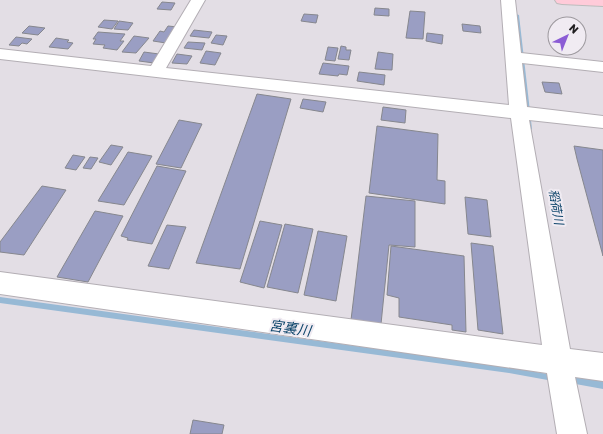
<svg xmlns="http://www.w3.org/2000/svg" width="603" height="434" font-family="Rubik,'Noto Sans JP',sans-serif">
  <style>
    .lines { fill: none; stroke-linecap: round; stroke-linejoin: round }
    .stream { fill: #97b9d5; fill-rule: evenodd }
    .building { fill: #9a9ec3; stroke: #86878e }
    .minor-casing { stroke: #b3aeb4; stroke-width: 2 }
    .major-casing { stroke: #bcbcbc; stroke-width: 2 }
    .minor { fill: #fff; fill-rule: evenodd }
    .major { fill: #ffcbd9; fill-rule: evenodd }
    .labels { text-anchor: middle; stroke-width: 4; stroke-linejoin: round; paint-order: stroke }
    .water-label { font-size: 12px; font-style: italic; fill: #0c446a; stroke: #f0ebf2 }
    .near-water-label { font-size: 14px; font-style: italic; fill: #0c446a; stroke: #f0ebf2 }
  </style>
  <rect width="100%" height="100%" fill="#e3dee5"/>
  <g class="lines">
    <!-- stream -->
    <g class="stream">
      <polygon points="516,14 519,15 532,129 530,131 528,129"/>
      <polygon points="0,297 509,367 553,375 555,376 556,378 555,380 553,381 509,373 0,303"/>
      <polygon points="570,377 603,381 603,389 570,383 568,382 567,380 568,378"/>
    </g>
  </g>
  <!-- building -->
  <g class="building">
    <polygon points="162,2 175,3 171,10 157,9"/>
    <polygon points="375,8 389,9 389,16 374,15"/>
    <polygon points="410,11 425,12 423,39 406,38"/>
    <polygon points="304,14 318,15 316,23 301,21"/>
    <polygon points="104,20 118,21 112,29 98,27"/>
    <polygon points="119,21 133,23 128,30 114,29"/>
    <polygon points="462,24 480,26 481,33 463,31"/>
    <polygon points="29,26 45,28 38,35 22,33"/>
    <polygon points="168,26 178,27 166,43 153,41 160,31 164,32"/>
    <polygon points="194,30 212,32 209,38 190,36"/>
    <polygon points="98,32 125,34 120,41 124,41 117,50 103,48 105,45 93,44 96,39 93,39"/>
    <polygon points="427,33 443,35 442,44 426,41"/>
    <polygon points="216,35 227,36 223,45 211,43"/>
    <polygon points="134,36 149,38 136,53 122,52"/>
    <polygon points="16,37 32,39 27,44 22,43 19,46 9,45"/>
    <polygon points="56,38 69,40 67,42 73,43 68,49 49,47"/>
    <polygon points="188,42 205,43 202,50 184,48"/>
    <polygon points="341,46 346,47 346,50 351,50 349,60 338,59"/>
    <polygon points="328,47 338,48 335,61 325,60"/>
    <polygon points="206,51 221,53 215,65 200,63"/>
    <polygon points="144,52 159,54 154,63 139,61"/>
    <polygon points="378,52 393,54 392,70 375,69"/>
    <polygon points="177,54 192,56 187,64 172,63"/>
    <polygon points="323,63 349,66 347,75 339,74 338,76 319,74"/>
    <polygon points="359,72 385,75 384,85 357,81"/>
    <polygon points="542,82 559,83 562,94 545,92"/>
    <polygon points="257,94 291,99 240,269 196,263"/>
    <polygon points="303,99 326,102 323,112 300,108"/>
    <polygon points="383,107 406,110 405,123 381,120"/>
    <polygon points="179,120 202,124 181,168 156,164"/>
    <polygon points="377,126 438,134 437,180 445,181 445,204 369,193"/>
    <polygon points="111,145 123,147 111,165 99,162"/>
    <polygon points="574,146 603,150 603,256 577,159"/>
    <polygon points="128,152 152,156 124,205 98,201"/>
    <polygon points="73,155 85,157 76,170 65,168"/>
    <polygon points="90,157 98,158 91,169 83,168"/>
    <polygon points="157,166 186,171 152,244 127,240 128,238 121,236"/>
    <polygon points="42,186 66,190 24,255 0,252 0,242"/>
    <polygon points="366,196 415,201 415,247 389,245 381,324 351,320"/>
    <polygon points="465,197 487,200 491,237 468,234"/>
    <polygon points="95,211 123,216 88,282 57,277"/>
    <polygon points="260,221 282,225 264,288 240,282"/>
    <polygon points="285,224 313,229 298,293 267,287"/>
    <polygon points="167,225 186,227 169,269 148,266"/>
    <polygon points="318,231 347,236 336,301 304,295"/>
    <polygon points="471,243 493,246 503,334 478,330"/>
    <polygon points="391,246 464,256 466,332 452,330 452,325 399,317 399,298 387,295"/>
    <polygon points="193,420 224,425 222,434 190,434"/>
  </g>
  <g class="lines">
    <defs>
      <polygon id="minor" points="191,0 205,0 166,68 509,105 501,0 515,0 521,53 603,62 603,72 522,63 527,107 603,116 603,128 529,120 570,349 603,353 603,381 575,377 587,434 557,434 547,373 0,294 0,272 542,345 511,118 0,59 0,49 151,66"/>
      <polygon id="major" points="555,0 603,0 603,6 562,4 557,3"/>
    </defs>
    <!-- minor casing -->
    <use href="#minor" class="minor-casing"/>
    <!-- major casing -->
    <use href="#major" class="major-casing"/>
    <!-- minor -->
    <use href="#minor" class="minor"/>
    <!-- major -->
    <use href="#major" class="major"/>
  </g>
  <g class="labels">
    <!-- water labels -->
    <g class="water-label">
      <text transform="translate(556 207) rotate(80)" y="4">稻荷川</text>
    </g>
    <!-- near-water labels -->
    <g class="near-water-label">
      <text transform="translate(290 328) rotate(8)" y="5">宮裏川</text>
    </g>
  </g>
  <!-- north arrow -->
  <g transform="translate(567 36) rotate(43)"><circle r="19" fill="#f0ebf2" stroke="#9d999e"/>
  <path d="M0-3L7 15L0 10L-7 15Z" fill="#8b5cd5"/>
  <text y="-6" font-size="11" font-weight="bold" text-anchor="middle" fill="#211f21">N</text>
  </g>
</svg>
